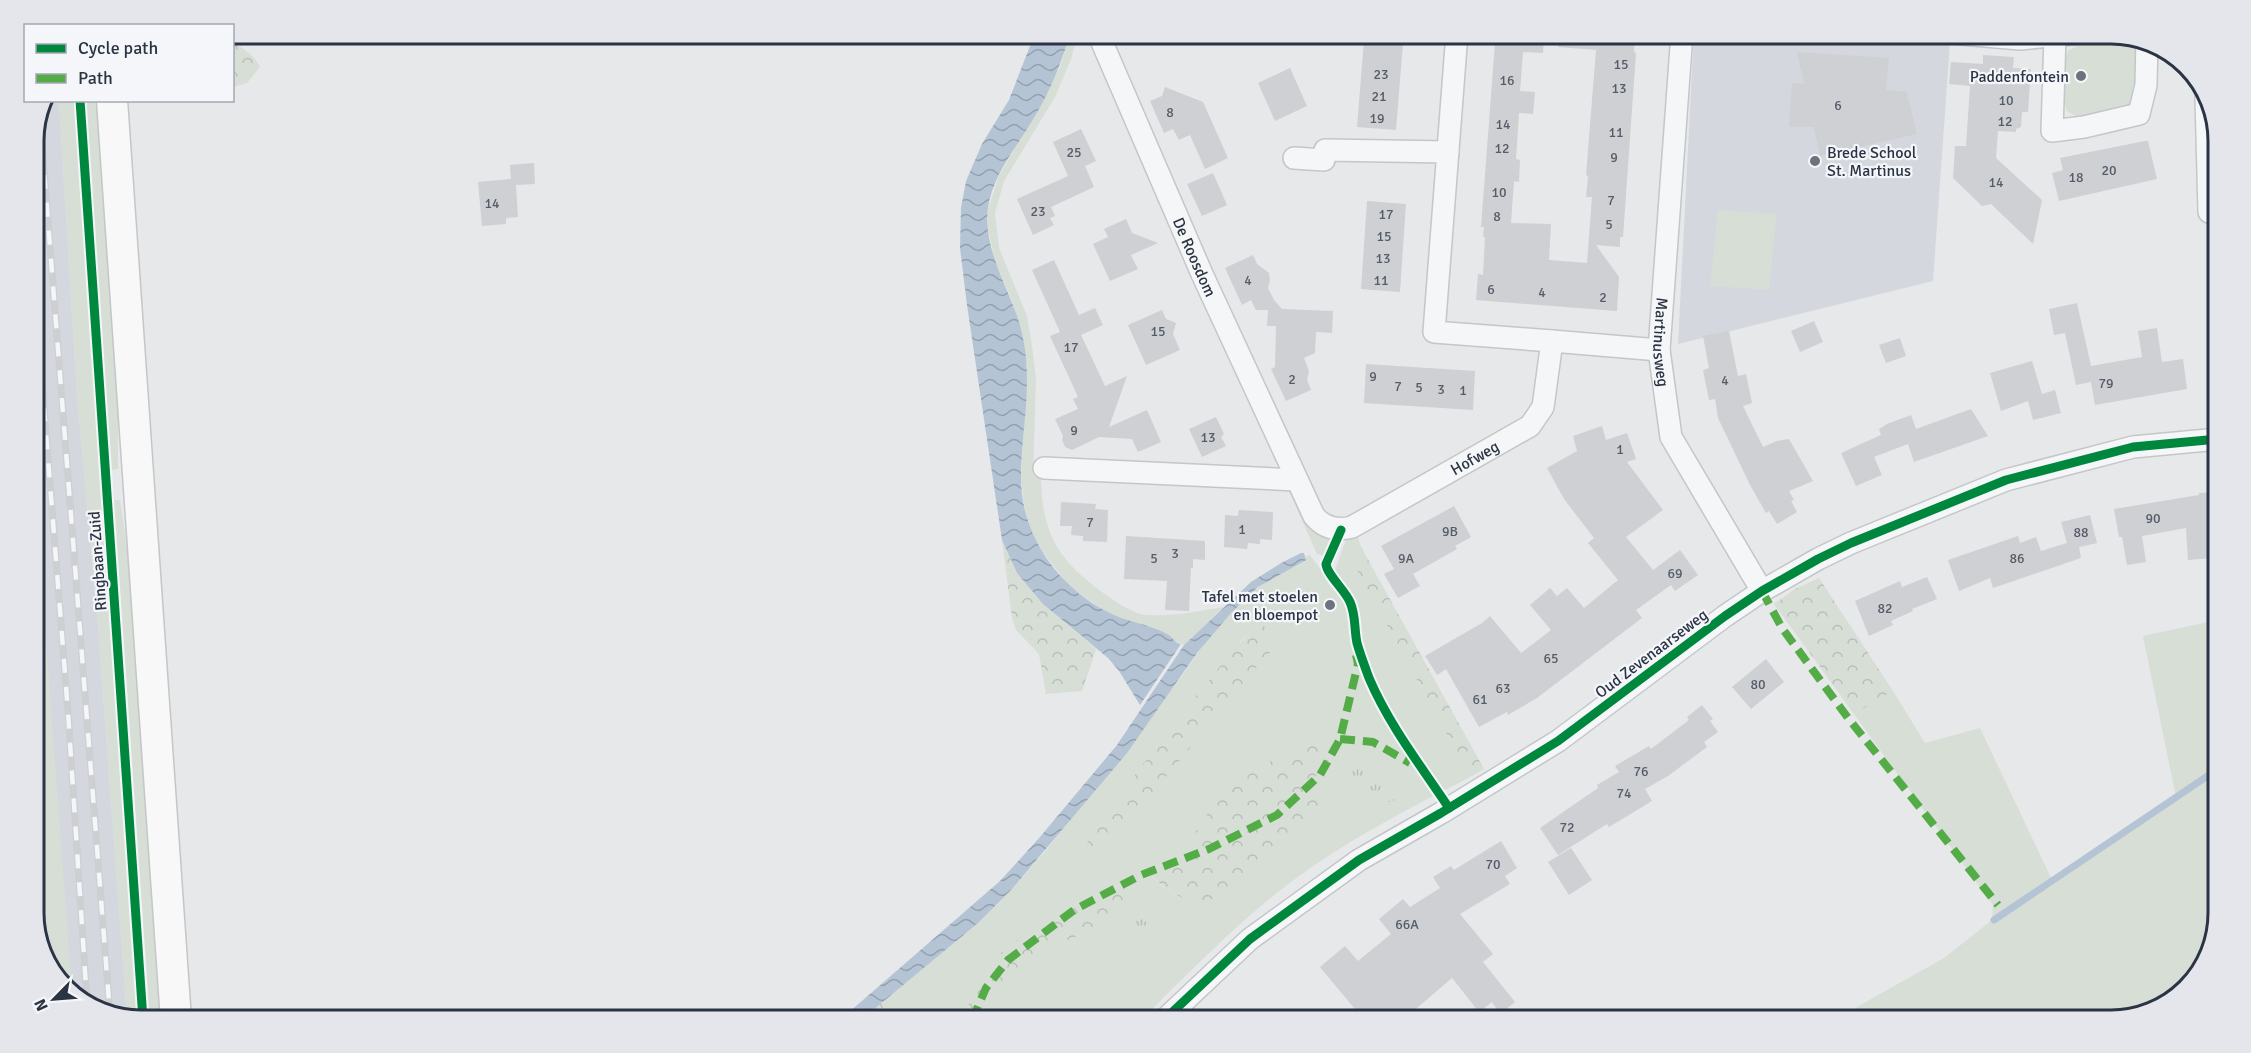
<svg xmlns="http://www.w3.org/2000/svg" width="2251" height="1053" font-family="Signika,sans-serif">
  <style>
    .built { fill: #d4d7dd }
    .grass { fill: #d6ded6; fill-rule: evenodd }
    .forest { fill: url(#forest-crowns) }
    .park { fill: url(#park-tufts) }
    .water { fill: url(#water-waves) }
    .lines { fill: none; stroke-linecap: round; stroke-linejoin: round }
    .stream { stroke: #b4c4d5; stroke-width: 7 }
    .building { fill: #ced0d3 }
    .street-casing { stroke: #c4c6c8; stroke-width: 24 }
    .secondary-casing { stroke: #c4c6c8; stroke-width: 33 }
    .street { stroke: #f5f6f7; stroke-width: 21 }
    .secondary { stroke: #f8f8f8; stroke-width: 30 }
    .rail-casing { stroke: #cecfd2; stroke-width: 7 }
    .rail { stroke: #f4f6f9; stroke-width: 4.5; stroke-dasharray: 14; stroke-linecap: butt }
    .quiet { stroke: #54ac47; stroke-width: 8; stroke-dasharray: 15 8; stroke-linecap: butt }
    .cycleway-casing { stroke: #f4f6f9; stroke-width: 13 }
    .cycleway { stroke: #00873e; stroke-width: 9 }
    .poi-dot { fill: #6c737f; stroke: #f4f6f9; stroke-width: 2 }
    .labels { text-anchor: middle; stroke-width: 4.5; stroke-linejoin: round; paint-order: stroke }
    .number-label { font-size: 14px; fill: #545c69 }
    .poi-label { font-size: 16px; fill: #2b3445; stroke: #f4f6f9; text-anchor: end }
    .street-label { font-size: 16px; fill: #2b3445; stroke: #f4f6f9 }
    .rim { fill: none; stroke: #2b3445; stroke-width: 3 }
  </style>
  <defs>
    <pattern id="forest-crowns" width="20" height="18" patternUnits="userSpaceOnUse" patternTransform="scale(1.5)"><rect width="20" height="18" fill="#d6ded6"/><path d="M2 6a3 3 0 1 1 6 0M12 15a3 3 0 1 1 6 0" fill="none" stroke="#b8bfb9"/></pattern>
    <pattern id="park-tufts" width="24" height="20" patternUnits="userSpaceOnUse" patternTransform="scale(1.5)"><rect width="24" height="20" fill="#d6ded6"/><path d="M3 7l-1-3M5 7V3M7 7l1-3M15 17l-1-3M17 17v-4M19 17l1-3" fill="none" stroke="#b8bfb9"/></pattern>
    <pattern id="water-waves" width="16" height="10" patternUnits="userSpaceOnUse" patternTransform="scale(1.5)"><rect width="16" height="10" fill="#b4c4d5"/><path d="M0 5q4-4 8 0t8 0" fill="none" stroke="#93a0af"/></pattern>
  </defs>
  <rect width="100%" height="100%" fill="#e6e8ea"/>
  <!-- built -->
  <g class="built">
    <polygon points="1694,33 1927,33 1950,42 1933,281 1678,344"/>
    <polygon points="48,101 59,101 77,395 97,613 127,1017 99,1012 51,973 33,920 33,133"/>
  </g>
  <!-- grass -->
  <g class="grass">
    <path d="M1071,33H1078L1071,59L1055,97L1004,181L995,213L999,248L1027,316L1032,346L1036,380L1033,472L1041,473C1041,533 1057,560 1106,595C1116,602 1134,614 1146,615C1172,617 1198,611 1224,607L1184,645L1108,613L1070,587L1038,546L1030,527L1024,504L1021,479L1027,367L1023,338L1011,298L995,261L988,229V210L998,178L1060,67Z"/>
    <polygon points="2124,40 2140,47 2133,103 2125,109 2083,120 2067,111 2065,106 2065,58 2069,50 2080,45"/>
    <polygon points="59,101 75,101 139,1020 127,1017 97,613 77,395"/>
    <polygon points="85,101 99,101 118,381 118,469 112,470"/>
    <polygon points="1718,210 1777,214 1769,290 1710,286"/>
    <polygon points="33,468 72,989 51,973 33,920"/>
    <polygon points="1289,491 1293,492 1333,534 1325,556 1317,554"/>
    <polygon points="114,500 120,500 133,587 164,1020 150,1020"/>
    <path d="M1356,533L1361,547L1356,554L1353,563L1470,777C1404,811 1336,846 1278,892C1229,931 1185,977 1141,1020H978L982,984L968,1005L954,1020H916L882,1002L978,923L1012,889L1044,853L1185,672C1204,642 1230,609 1259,587C1275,574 1297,568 1309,554L1333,585L1334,573L1347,537ZM1260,621L1256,667L1247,678L1239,643ZM1342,744L1314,777L1320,796L1214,899C1182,899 1174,899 1151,876L1190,863ZM1120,884L1103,924L1053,947L1016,978L1049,917Z"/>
    <polygon points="2218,620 2218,913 2210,954 2170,1002 2111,1020 1839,1020 1857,1007 1944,958 1992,920 1993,905 1854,714 1893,691 1925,743 1980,728 2052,880 2176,797 2143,636"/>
  </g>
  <!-- forest -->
  <g class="forest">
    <path d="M233,42C244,49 254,55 260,67L247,83L233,87Z"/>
    <polygon points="1002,540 1017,573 1043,604 1096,649 1082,691 1046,694 1039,654 1016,630 1012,618"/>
    <polygon points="1361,547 1484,769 1470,777 1353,563 1356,554"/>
    <polygon points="1819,578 1893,691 1854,714 1774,604 1795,589"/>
    <path d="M1260,621L1278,644L1247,678L1103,854L1085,846C1106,810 1133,778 1158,745C1191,703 1223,660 1260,621Z"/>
    <path d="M1320,740H1334L1342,743L1315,777C1318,788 1322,798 1319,809C1315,825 1229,897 1212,899C1184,903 1169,894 1151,875L1190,863L1193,836L1212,807L1245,775L1295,748Z"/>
    <polygon points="1121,884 1124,897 1118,911 1103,924 1053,947 1016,978 1000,985 983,983 978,1020 954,1020 968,1005 1003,950 1049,917"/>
    <polygon points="882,1002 899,1006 916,1020 861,1020"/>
  </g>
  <!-- park -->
  <g class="park">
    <path d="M1360,764C1380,771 1397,774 1398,799C1375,807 1371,804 1351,791V773Z"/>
    <circle cx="1137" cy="926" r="10"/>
  </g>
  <!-- water -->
  <g class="water">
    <path d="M430,33H560L561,41C547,51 465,39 443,37Z"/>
    <path d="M1035,33H1071C1061,62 1051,90 1035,116C1018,146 993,173 988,208C982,254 1015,295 1023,338C1033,385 1021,432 1021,478C1021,535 1058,587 1108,612C1126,622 1149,624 1167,634C1173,637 1174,643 1181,644L1140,705L1119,671L1108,658L1043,604L1017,573L1002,540L967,305L960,248L961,208L966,181L982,144L1009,100Z"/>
    <polygon points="1301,553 1304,553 1306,560 1258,587 1231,613 1197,653 1127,753 1012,889 978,923 861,1020 840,1020 1000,881 1040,837 1117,745 1184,645 1251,582 1281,563"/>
  </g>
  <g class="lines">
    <!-- stream -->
    <polyline class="stream" points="1994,920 2218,769"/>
  </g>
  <!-- building -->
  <g class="building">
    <polygon points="1498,33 1538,33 1544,35 1543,53 1523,52 1520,91 1535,92 1533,114 1519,113 1516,159 1520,160 1519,182 1514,181 1511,223 1551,224 1549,260 1587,263 1592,197 1586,197 1588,176 1586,175 1596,50 1558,47 1559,33 1635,33 1634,52 1636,53 1623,237 1620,237 1620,247 1596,245 1619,277 1617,311 1476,300 1478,274 1483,275 1485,237 1483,237 1484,227 1481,227 1495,43 1497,44"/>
    <polygon points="1364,40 1403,43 1396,130 1357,127"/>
    <polygon points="1797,52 1889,58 1886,90 1907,92 1917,134 1820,156 1814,127 1789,127 1792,83 1804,84"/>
    <polygon points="1983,55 2014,57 2013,68 2031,69 2028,112 2022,112 2021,127 2016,129 2016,132 1998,131 1996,158 2042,200 2033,244 1991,204 1982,206 1953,178 1955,146 1966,146 1970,86 1949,84 1951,62 1983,64"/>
    <polygon points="1290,68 1307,106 1275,121 1258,83"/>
    <polygon points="1165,87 1203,102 1228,158 1205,169 1190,135 1179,140 1173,129 1164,133 1150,101 1162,96"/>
    <polygon points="1081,129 1096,161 1085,166 1094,187 1051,207 1055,216 1050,218 1054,225 1033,235 1017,199 1068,176 1053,142"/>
    <polygon points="2145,141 2148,141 2157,179 2059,201 2052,173 2063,170 2060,158"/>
    <polygon points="534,163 535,184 516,185 518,217 506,218 506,224 482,226 478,182 511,179 510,165"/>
    <polygon points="1213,173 1227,205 1202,216 1187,184"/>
    <polygon points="1367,201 1406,204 1400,292 1361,289"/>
    <polygon points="1126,219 1132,233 1158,243 1131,255 1138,269 1110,281 1093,244 1108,237 1104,229"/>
    <polygon points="1253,255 1257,264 1269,273 1270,280 1268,288 1274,300 1282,309 1333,311 1332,333 1316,332 1315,353 1304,358 1309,371 1307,380 1311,390 1286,401 1271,369 1275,367 1276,326 1267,326 1268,310 1256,310 1251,300 1242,305 1225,268"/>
    <polygon points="1054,260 1079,315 1095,308 1103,325 1081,335 1105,386 1127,376 1109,427 1147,410 1161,442 1138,452 1132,439 1099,437 1072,450 1065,447 1062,440 1063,436 1055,419 1078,409 1073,399 1078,397 1050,336 1060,332 1032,270"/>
    <polygon points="2077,303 2091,366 2142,357 2138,331 2157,328 2162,362 2183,359 2187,389 2095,405 2091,382 2076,385 2065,333 2054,335 2049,309"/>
    <polygon points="1162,310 1166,319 1176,323 1173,334 1180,350 1146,365 1128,325"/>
    <polygon points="1814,321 1823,342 1800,352 1791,331"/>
    <polygon points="1729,331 1738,376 1746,374 1752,403 1743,406 1763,447 1777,441 1789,439 1813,481 1789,491 1794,500 1791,501 1797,512 1777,524 1769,511 1766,513 1750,485 1718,418 1715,399 1709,400 1703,370 1709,368 1703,336"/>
    <polygon points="1900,338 1906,356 1886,363 1879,345"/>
    <polygon points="2032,361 2042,394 2055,390 2061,413 2033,420 2028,401 2001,411 1990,373"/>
    <polygon points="1366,364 1475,371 1473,410 1364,403"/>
    <polygon points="1971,409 1988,436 1914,462 1908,444 1874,457 1882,475 1856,486 1841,453 1881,435 1879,429 1887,424 1911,415 1916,429"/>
    <polygon points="1216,417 1224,434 1221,437 1226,446 1202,457 1189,429"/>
    <polygon points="1602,426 1606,440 1627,433 1636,459 1627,462 1663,510 1626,537 1653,570 1680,550 1698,575 1675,591 1671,585 1636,610 1642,618 1537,698 1508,715 1507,712 1479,727 1446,669 1437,675 1425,656 1482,623 1490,616 1521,653 1551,630 1530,605 1550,588 1557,596 1567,588 1584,608 1618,580 1588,543 1594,538 1564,499 1547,468 1577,451 1573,436"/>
    <polygon points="2218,492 2218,518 2210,519 2212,558 2188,560 2186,528 2142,536 2146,562 2127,565 2122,537 2119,537 2114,509 2199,495 2199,493"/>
    <polygon points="1061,502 1096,504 1095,509 1108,510 1107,542 1083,541 1083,536 1071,535 1072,526 1060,526"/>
    <polygon points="1454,506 1471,537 1455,546 1457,549 1413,574 1420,586 1398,598 1384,574 1394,569 1381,546"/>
    <polygon points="1239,510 1273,512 1272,540 1260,539 1260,544 1248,543 1247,549 1224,547 1225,515 1238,516"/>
    <polygon points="2090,515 2097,543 2079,547 2081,558 1993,588 1990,578 1959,591 1948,560 2018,536 2020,543 2036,537 2041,551 2067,543 2061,522"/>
    <polygon points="1126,536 1205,541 1205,560 1193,559 1193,568 1191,568 1189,611 1165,610 1167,581 1124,579"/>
    <polygon points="1927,577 1937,599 1912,609 1913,611 1891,621 1893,625 1869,636 1855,601 1900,581 1902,587"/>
    <polygon points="1766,659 1784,682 1751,709 1732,687"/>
    <polygon points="1702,705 1713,719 1710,721 1718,732 1704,742 1707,747 1668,776 1645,789 1652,801 1609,827 1607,824 1558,855 1540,828 1598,788 1597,785 1619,772 1615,766 1649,746 1651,749 1689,720 1687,717"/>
    <polygon points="1501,841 1517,868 1505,876 1510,884 1460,914 1493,954 1483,962 1515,1002 1500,1014 1492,1002 1479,1012 1452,978 1403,1020 1364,1020 1320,967 1345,946 1358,961 1391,934 1379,919 1403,899 1410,907 1440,888 1433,877 1451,866 1454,870"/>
    <polygon points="1571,848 1592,880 1569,895 1548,862"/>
  </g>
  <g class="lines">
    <defs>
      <g id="street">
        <path id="s1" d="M1098,33L1202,274L1314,516C1324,528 1337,531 1352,527L1530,426L1543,407L1552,341L1659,350"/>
        <polyline points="1457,33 1434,332 1552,341"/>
        <path id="s2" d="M1682,33L1659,350L1671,437L1762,591"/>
        <polyline points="1950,33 2020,39 2081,33"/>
        <polyline points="2055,36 2052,131 2084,127 2139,114 2146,85 2147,40"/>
        <polyline points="2206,98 2209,212"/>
        <polyline points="1294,158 1324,160 1325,150 1448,152"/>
        <polyline points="1044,468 1296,480"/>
        <polyline points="1164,1020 1250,939 1359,860 1441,813 1558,741 1725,616 1762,591 1818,559 1851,543 2006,480 2133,447 2218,439"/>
      </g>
      <polyline id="secondary" points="112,100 176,1020"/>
    </defs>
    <!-- street casing -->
    <use href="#street" class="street-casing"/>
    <!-- secondary casing -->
    <use href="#secondary" class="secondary-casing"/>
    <!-- street -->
    <use href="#street" class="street"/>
    <!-- secondary -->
    <use href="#secondary" class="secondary"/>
    <defs>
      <g id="rail">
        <polyline points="40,119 110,1014"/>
        <polyline points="33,268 68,712 87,1002"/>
      </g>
    </defs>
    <!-- rail casing -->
    <use href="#rail" class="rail-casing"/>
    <!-- rail -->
    <use href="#rail" class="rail"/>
    <!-- quiet -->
    <g class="quiet">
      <polyline points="1762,591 1782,628 1848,718 1998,905"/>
      <polyline points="1340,739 1373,742 1410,763"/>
      <polyline points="972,1020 986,988 1008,960 1074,910 1141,875 1209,849 1277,815 1320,775 1340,739 1358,664 1356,655"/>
    </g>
    <defs>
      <g id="cycleway">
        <polyline points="80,100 143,1020"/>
        <path d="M1341,530L1326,564C1327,575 1345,590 1350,602C1356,615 1354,629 1357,643C1360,654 1365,667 1369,678C1389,725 1421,766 1449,808"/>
        <polyline points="1164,1020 1250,939 1359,860 1441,813 1558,741 1725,616 1762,591 1818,559 1851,543 2006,480 2133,447 2218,439"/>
      </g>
    </defs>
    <!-- cycleway casing -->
    <use href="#cycleway" class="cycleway-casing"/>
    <!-- cycleway -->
    <use href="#cycleway" class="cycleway"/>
  </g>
  <!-- markers -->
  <g class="poi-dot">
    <circle cx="2081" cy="76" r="6"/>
    <circle cx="1815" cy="161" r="6"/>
    <circle cx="1330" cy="605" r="6"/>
  </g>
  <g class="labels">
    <!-- number labels -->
    <g class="number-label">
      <text x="1621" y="69">15</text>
      <text x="1381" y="79">23</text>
      <text x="1507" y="85">16</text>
      <text x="1619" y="93">13</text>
      <text x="1379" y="101">21</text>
      <text x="2006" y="105">10</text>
      <text x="1838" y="110">6</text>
      <text x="1170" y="117">8</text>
      <text x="1377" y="123">19</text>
      <text x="2005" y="126">12</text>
      <text x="1503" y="129">14</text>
      <text x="1616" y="137">11</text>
      <text x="1502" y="153">12</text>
      <text x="1074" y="157">25</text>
      <text x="1614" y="162">9</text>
      <text x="2109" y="175">20</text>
      <text x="2076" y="182">18</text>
      <text x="1996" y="187">14</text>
      <text x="1499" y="197">10</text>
      <text x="1611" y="205">7</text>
      <text x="492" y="208">14</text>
      <text x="1038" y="216">23</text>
      <text x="1386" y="219">17</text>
      <text x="1497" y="221">8</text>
      <text x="1609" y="229">5</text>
      <text x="1384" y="241">15</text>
      <text x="1383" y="263">13</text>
      <text x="1248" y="285">4</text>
      <text x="1381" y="285">11</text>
      <text x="1491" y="294">6</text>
      <text x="1542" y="297">4</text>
      <text x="1603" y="302">2</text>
      <text x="1158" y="336">15</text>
      <text x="1071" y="352">17</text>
      <text x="1373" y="381">9</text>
      <text x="1292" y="384">2</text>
      <text x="1725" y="385">4</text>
      <text x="2106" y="388">79</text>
      <text x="1398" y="391">7</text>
      <text x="1419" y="392">5</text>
      <text x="1441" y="394">3</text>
      <text x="1463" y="395">1</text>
      <text x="1074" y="435">9</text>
      <text x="1208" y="442">13</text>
      <text x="1620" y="454">1</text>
      <text x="2153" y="523">90</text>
      <text x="1090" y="527">7</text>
      <text x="1242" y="534">1</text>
      <text x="1450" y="536">9B</text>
      <text x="2081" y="537">88</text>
      <text x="1175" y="558">3</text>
      <text x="1154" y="563">5</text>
      <text x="1406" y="563">9A</text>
      <text x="2017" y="563">86</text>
      <text x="1675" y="578">69</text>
      <text x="1885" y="613">82</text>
      <text x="1551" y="663">65</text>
      <text x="1758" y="689">80</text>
      <text x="1503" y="693">63</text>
      <text x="1480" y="704">61</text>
      <text x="1641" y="776">76</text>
      <text x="1624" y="798">74</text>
      <text x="1567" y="832">72</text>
      <text x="1493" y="869">70</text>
      <text x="1407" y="929">66A</text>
    </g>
    <!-- poi labels -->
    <g class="poi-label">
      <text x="2069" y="82">Paddenfontein</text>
      <text x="1827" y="158" text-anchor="start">Brede School<tspan x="1827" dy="18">St. Martinus</tspan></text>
      <text x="1318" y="602">Tafel met stoelen<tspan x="1318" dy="18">en bloempot</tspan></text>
    </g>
    <!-- street labels -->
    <g class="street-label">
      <text dy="6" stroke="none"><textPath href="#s1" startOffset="244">De Roosdom</textPath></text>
      <text dy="6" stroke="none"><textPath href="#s2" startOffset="310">Martinusweg</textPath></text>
      <text dy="6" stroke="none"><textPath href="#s1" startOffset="712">Hofweg</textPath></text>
      <text transform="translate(97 561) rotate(-94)" y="6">Ringbaan-Zuid</text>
      <text transform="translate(1651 653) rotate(-37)" y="6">Oud Zevenaarseweg</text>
    </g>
  </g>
  <!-- crop -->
  <path d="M0 0H2251V1053H0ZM141 44H2111A97 97 0 0 1 2208 141V913A97 97 0 0 1 2111 1010H141A97 97 0 0 1 44 913V141A97 97 0 0 1 141 44Z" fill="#e4e6eb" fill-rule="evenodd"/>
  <path class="rim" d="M141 44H2111A97 97 0 0 1 2208 141V913A97 97 0 0 1 2111 1010H141A97 97 0 0 1 44 913V141A97 97 0 0 1 141 44Z"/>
  <!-- legend -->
  <rect x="24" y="24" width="210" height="78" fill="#f4f6f9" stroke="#a4a8b1" stroke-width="1.5"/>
  <rect x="36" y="44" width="30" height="9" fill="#00873e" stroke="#a4a8b1" stroke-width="1.5"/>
  <text x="78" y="54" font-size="18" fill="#2b3445">Cycle path</text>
  <rect x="36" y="74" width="30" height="9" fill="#54ac47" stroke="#a4a8b1" stroke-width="1.5"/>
  <text x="78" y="84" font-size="18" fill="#2b3445">Path</text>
  <!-- north arrow -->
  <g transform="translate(54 999) rotate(245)" stroke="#f4f6f9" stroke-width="4.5" paint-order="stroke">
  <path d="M0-4.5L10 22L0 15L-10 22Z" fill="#2b3445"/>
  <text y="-9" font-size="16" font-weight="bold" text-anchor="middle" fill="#2b3445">N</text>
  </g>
</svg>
